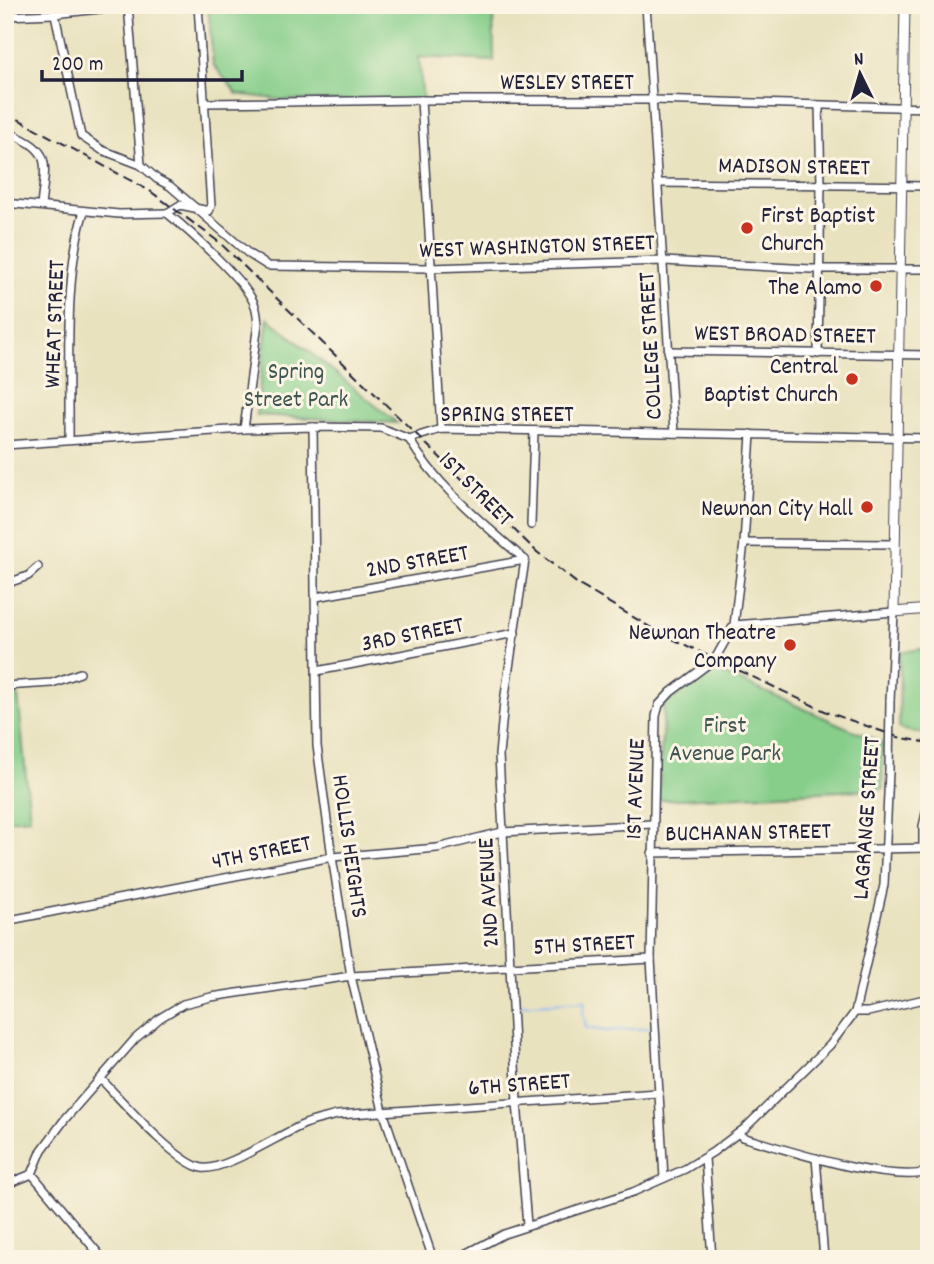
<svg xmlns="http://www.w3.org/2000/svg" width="934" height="1264" font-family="Dekko,sans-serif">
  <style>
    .green { fill: #86ce8a; stroke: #547862; stroke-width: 2 }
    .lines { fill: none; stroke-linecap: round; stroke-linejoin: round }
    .stream { stroke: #88b8f4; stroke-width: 2 }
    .minor-casing { stroke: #403f4f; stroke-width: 10 }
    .major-casing { stroke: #403f4f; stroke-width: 11 }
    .minor { stroke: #fff; stroke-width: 7 }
    .major { stroke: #fff; stroke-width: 9 }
    .rail { stroke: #22223b; stroke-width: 2; stroke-dasharray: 10 5; stroke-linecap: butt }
    .minor-bridge-casing { stroke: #403f4f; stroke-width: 10; stroke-linecap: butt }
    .minor-bridge { stroke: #fff; stroke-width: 7 }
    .poi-dot { fill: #c8321e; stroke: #fcf5e5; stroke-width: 2.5 }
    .labels { text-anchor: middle; stroke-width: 6; stroke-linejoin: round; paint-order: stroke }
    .street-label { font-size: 24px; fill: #22223b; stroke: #fcf5e5 }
    .poi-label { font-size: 24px; fill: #22223b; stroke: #fcf5e5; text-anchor: end }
    .park-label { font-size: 24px; fill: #405653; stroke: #fcf5e5 }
  </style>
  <rect width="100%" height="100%" fill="#fcf5e5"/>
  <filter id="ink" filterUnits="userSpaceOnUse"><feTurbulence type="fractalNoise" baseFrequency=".0143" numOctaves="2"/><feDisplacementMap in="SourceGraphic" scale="14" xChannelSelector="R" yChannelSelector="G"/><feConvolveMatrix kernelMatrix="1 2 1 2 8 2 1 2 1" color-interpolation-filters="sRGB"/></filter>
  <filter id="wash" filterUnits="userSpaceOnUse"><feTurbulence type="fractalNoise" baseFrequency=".00686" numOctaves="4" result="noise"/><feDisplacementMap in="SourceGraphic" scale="28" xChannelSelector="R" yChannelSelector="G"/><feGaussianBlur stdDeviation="1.57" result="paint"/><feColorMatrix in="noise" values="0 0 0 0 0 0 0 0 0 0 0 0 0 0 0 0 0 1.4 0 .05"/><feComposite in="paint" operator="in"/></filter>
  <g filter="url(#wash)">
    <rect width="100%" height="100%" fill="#e9e2bf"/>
    <!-- green -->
    <g class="green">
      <polygon points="208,5 493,5 494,61 419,57 423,102 283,100 237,94 213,64"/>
      <polygon points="268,318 397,423 256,415"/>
      <polygon points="929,648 929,735 899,729 900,652"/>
      <polygon points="713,669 882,743 883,789 658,800 664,705"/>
      <polygon points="18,694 30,818 5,820 5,695"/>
    </g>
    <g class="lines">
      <!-- stream -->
      <polyline class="stream" points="518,1005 585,1001 583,1012 586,1028 606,1031 650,1028"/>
    </g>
  </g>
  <g filter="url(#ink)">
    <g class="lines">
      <defs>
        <g id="minor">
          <polyline points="53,5 81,136 102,150 141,165 157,179 170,186 249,254 268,266 430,268 664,261 811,269 929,269"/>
          <polyline points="128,5 141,165"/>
          <polyline points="646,5 674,433"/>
          <polyline points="5,16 54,14 136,5"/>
          <polyline points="421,100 441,429"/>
          <polyline points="206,103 421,100 653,100 929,108"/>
          <path d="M5,131C53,151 46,159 41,206"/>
          <polyline points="658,183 929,186"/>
          <polyline points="5,203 119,214 167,213"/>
          <path d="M167,213C188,230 248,283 255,306C257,311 257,318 258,323L244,429"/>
          <polyline points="167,213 180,205 209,211 211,206 198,5"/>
          <polyline points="668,351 929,355"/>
          <polyline points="818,354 821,184 819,106"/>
          <polyline points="313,427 317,746 332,857 351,976 383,1111 433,1259"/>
          <path d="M409,439C437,487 484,524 525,560"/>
          <path d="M69,440C70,368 63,279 84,211"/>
          <polyline points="5,445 244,429 313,427 381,428 409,439 441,429 929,438"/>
          <polyline points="531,525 534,431"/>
          <polyline points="744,543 895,544"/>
          <polyline points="525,560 504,702 499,755 517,1102 527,1225"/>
          <polyline points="5,584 28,576 38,567"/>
          <polyline points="316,597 525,560"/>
          <polyline points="734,625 894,612 890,701"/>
          <polyline points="317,671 515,633"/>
          <polyline points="5,686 52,683 80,673"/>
          <polyline points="923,848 923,826 929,800"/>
          <polyline points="652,853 929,848"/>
          <polyline points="5,921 332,857 437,848 502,832 652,824"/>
          <polyline points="855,1012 868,1012 929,998"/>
          <path d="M101,1079C121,1100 176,1163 202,1168C223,1172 282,1133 305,1124C315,1120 326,1118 337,1115L658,1093"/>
          <path d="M739,1133L742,1137C788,1150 884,1183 929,1172"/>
          <polyline points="705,1158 712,1259"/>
          <polyline points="816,1158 824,1259"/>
          <polyline points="32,1174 103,1259"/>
          <polyline points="664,1178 651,959 656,716 659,705 671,692 715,659 734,625 744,543 751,434"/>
          <polyline points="5,1185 32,1174 42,1150 65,1119 135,1039 160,1018 183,1004 211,997 351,976 651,959"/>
          <polyline points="456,1259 504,1234 633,1192 685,1169 713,1152 745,1128 830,1045 855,1012 884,885 889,771"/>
        </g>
        <path id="major" d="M905,5C903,208 897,410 894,612L929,609"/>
      </defs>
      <!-- minor casing -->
      <use href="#minor" class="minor-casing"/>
      <!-- major casing -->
      <use href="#major" class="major-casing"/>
      <!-- minor -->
      <use href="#minor" class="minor"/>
      <!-- major -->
      <use href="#major" class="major"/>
      <!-- rail -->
      <polyline class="rail" points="5,112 150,191 219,242 537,552 579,585 660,633 827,712 898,737 929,743"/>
      <defs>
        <polyline id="minor-bridge" points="889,771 890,701"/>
      </defs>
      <!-- minor-bridge casing -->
      <use href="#minor-bridge" class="minor-bridge-casing"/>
      <!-- minor-bridge -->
      <use href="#minor-bridge" class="minor-bridge"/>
    </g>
  </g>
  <!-- markers -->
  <g class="poi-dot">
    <circle cx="747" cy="228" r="7"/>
    <circle cx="876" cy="286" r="7"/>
    <circle cx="852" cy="379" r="7"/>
    <circle cx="867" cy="507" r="7"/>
    <circle cx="790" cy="645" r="7"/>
  </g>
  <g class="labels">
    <!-- street labels -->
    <g class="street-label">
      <text x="567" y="89">WESLEY STREET</text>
      <text transform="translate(794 165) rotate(1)" y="8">MADISON STREET</text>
      <text transform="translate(537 245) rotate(-2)" y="8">WEST WASHINGTON STREET</text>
      <text transform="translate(53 324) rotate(-88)" y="8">WHEAT STREET</text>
      <text transform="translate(785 333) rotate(1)" y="8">WEST BROAD STREET</text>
      <text transform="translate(649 346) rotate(-93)" y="8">COLLEGE STREET</text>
      <text x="507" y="421">SPRING STREET</text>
      <text transform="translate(477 488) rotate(45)" y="8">1ST STREET</text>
      <text transform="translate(417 560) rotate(-10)" y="8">2ND STREET</text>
      <text transform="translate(412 633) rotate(-11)" y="8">3RD STREET</text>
      <text transform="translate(634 789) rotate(-88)" y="8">1ST AVENUE</text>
      <text transform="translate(865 818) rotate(-86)" y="8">LAGRANGE STREET</text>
      <text transform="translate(748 831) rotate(-1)" y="8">BUCHANAN STREET</text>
      <text transform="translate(351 846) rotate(82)" y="8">HOLLIS HEIGHTS</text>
      <text transform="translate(261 851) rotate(-11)" y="8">4TH STREET</text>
      <text transform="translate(487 893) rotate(-93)" y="8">2ND AVENUE</text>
      <text transform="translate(584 943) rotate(-3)" y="8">5TH STREET</text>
      <text transform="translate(519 1083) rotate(-4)" y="8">6TH STREET</text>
    </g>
    <!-- poi labels -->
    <g class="poi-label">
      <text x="761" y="222" text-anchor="start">First Baptist<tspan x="761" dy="28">Church</tspan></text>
      <text x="862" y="294">The Alamo</text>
      <text x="838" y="373">Central<tspan x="838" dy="28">Baptist Church</tspan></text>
      <text x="853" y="515">Newnan City Hall</text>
      <text x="776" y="639">Newnan Theatre<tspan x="776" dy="28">Company</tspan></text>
    </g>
    <!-- park labels -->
    <g class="park-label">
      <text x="296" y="378">Spring<tspan x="296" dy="28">Street Park</tspan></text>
      <text x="725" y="732">First<tspan x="725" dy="28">Avenue Park</tspan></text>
    </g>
  </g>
  <!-- margin -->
  <rect width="934" height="1264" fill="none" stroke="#fcf5e5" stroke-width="28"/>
  <!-- north arrow -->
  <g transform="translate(860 74) rotate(355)" stroke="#fcf5e5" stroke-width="5" paint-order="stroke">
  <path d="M0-5L12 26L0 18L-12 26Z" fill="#22223b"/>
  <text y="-10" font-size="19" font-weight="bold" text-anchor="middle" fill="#22223b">N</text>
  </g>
  <!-- scale -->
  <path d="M42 70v10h200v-10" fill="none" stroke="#22223b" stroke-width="3.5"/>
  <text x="52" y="70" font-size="21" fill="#22223b" stroke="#fcf5e5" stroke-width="5" paint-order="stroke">200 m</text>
</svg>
